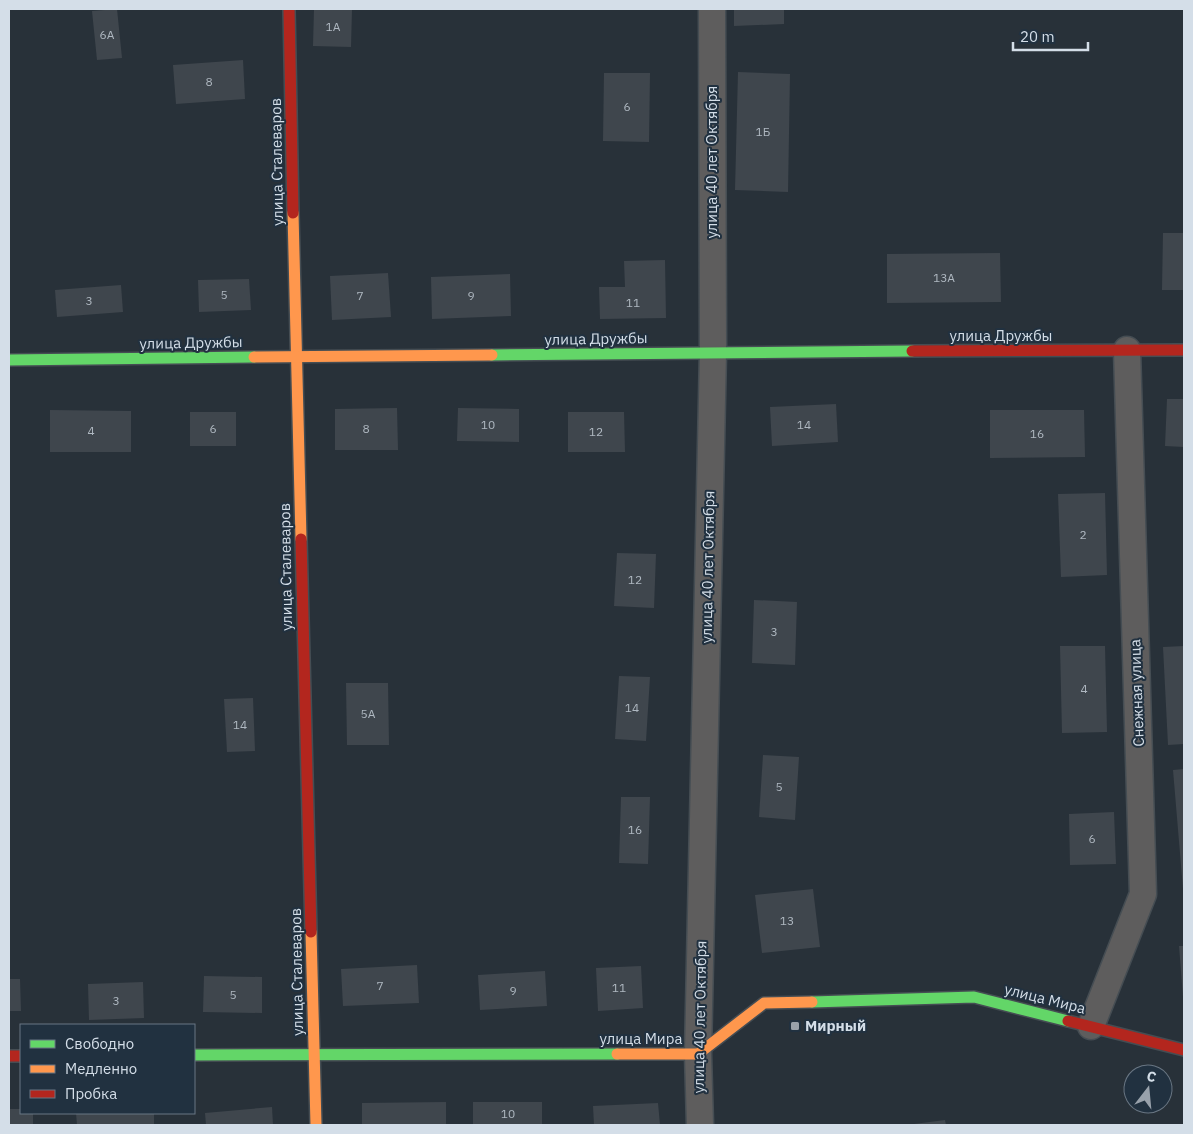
<svg xmlns="http://www.w3.org/2000/svg" width="1193" height="1134" font-family="'IBM Plex Sans',sans-serif">
  <style>
    .building { fill: #3f464d }
    .lines { fill: none; stroke-linecap: round; stroke-linejoin: round }
    .street-casing { stroke: #454d53; stroke-width: 29 }
    .fast-casing { stroke: #454d53; stroke-width: 14 }
    .slow-casing { stroke: #454d53; stroke-width: 14 }
    .jam-casing { stroke: #454d53; stroke-width: 14 }
    .street { stroke: #5e5d5d; stroke-width: 26 }
    .fast { stroke: #63d668; stroke-width: 11 }
    .slow { stroke: #ff974d; stroke-width: 11 }
    .jam { stroke: #b3261e; stroke-width: 11 }
    .poi-dot { fill: #98a1ab; stroke: #213140; stroke-width: 2 }
    .labels { text-anchor: middle; stroke-width: 4; stroke-linejoin: round; paint-order: stroke }
    .number-label { font-size: 12px; fill: #afb8c1 }
    .street-label { font-size: 15px; fill: #d4dee8; stroke: #213140 }
    .poi-label { font-size: 15px; font-weight: bold; fill: #d4dee8; stroke: #213140; text-anchor: start }
  </style>
  <rect width="100%" height="100%" fill="#283139"/>
  <!-- building -->
  <g class="building">
    <polygon points="117,9 122,58 97,60 92,11"/>
    <polygon points="314,9 352,9 351,47 313,46"/>
    <polygon points="734,9 784,9 784,24 734,26"/>
    <polygon points="243,60 245,99 176,104 173,65"/>
    <polygon points="738,72 790,74 788,192 735,190"/>
    <polygon points="604,73 650,73 649,142 603,141"/>
    <polygon points="1163,233 1184,233 1184,290 1162,290"/>
    <polygon points="1000,253 1001,302 887,303 887,254"/>
    <polygon points="665,260 666,318 600,319 599,287 625,287 624,261"/>
    <polygon points="388,273 391,317 332,320 330,276"/>
    <polygon points="510,274 511,316 432,319 431,277"/>
    <polygon points="249,279 251,310 199,312 198,280"/>
    <polygon points="121,285 123,312 57,317 55,290"/>
    <polygon points="1167,399 1184,399 1184,447 1165,446"/>
    <polygon points="836,404 838,442 772,446 770,407"/>
    <polygon points="397,408 398,450 335,450 335,409"/>
    <polygon points="458,408 519,409 519,442 457,441"/>
    <polygon points="50,410 131,411 131,452 50,452"/>
    <polygon points="990,410 1084,410 1085,457 990,458"/>
    <rect x="190" y="412" width="46" height="34"/>
    <polygon points="568,412 624,412 625,452 568,452"/>
    <polygon points="1105,493 1107,575 1061,577 1058,494"/>
    <polygon points="617,553 656,554 654,608 614,606"/>
    <polygon points="754,600 797,602 795,665 752,663"/>
    <polygon points="1060,646 1105,646 1107,732 1062,733"/>
    <polygon points="1184,646 1184,744 1168,745 1163,647"/>
    <polygon points="619,676 650,677 646,741 615,739"/>
    <polygon points="346,683 388,683 389,745 347,745"/>
    <polygon points="253,698 255,751 227,752 224,699"/>
    <polygon points="763,755 799,757 795,820 759,817"/>
    <polygon points="1184,769 1184,889 1183,889 1173,770"/>
    <polygon points="621,797 650,797 648,864 619,863"/>
    <polygon points="1114,812 1116,864 1070,865 1069,814"/>
    <polygon points="813,889 820,947 762,953 755,895"/>
    <polygon points="1179,946 1184,946 1184,997 1183,997"/>
    <polygon points="417,965 419,1003 343,1006 341,969"/>
    <polygon points="641,966 643,1008 598,1011 596,968"/>
    <polygon points="545,971 547,1006 480,1010 478,975"/>
    <polygon points="204,976 262,977 262,1013 203,1012"/>
    <polygon points="9,979 20,979 21,1011 9,1011"/>
    <polygon points="143,982 144,1018 89,1020 88,984"/>
    <polygon points="446,1102 446,1125 362,1125 362,1103"/>
    <rect x="473" y="1102" width="69" height="23"/>
    <polygon points="658,1103 660,1125 594,1125 593,1106"/>
    <polygon points="272,1107 273,1125 206,1125 205,1113"/>
    <polygon points="9,1109 21,1109 21,1113 33,1113 33,1125 9,1125"/>
    <polygon points="76,1113 154,1113 154,1125 77,1125"/>
    <polygon points="945,1120 946,1125 914,1125 914,1124"/>
  </g>
  <g class="lines">
    <defs>
      <g id="street">
        <polyline points="1091,1026 1143,894 1127,350"/>
        <polyline points="700,1125 698,1054 713,352 712,9"/>
      </g>
      <g id="fast">
        <polyline points="492,355 912,351"/>
        <polyline points="9,360 254,357"/>
        <polyline points="812,1002 974,997 1068,1021"/>
        <polyline points="194,1055 617,1054"/>
      </g>
      <g id="slow">
        <polyline points="293,213 301,539"/>
        <polyline points="254,357 492,355"/>
        <polyline points="311,932 316,1125"/>
        <polyline points="617,1054 698,1054 764,1003 812,1002"/>
      </g>
      <g id="jam">
        <polyline points="289,9 293,213"/>
        <polyline points="912,351 1184,350"/>
        <polyline points="301,539 311,932"/>
        <polyline points="1068,1021 1184,1050"/>
        <polyline points="9,1056 21,1056"/>
      </g>
    </defs>
    <!-- street casing -->
    <use href="#street" class="street-casing"/>
    <!-- fast casing -->
    <use href="#fast" class="fast-casing"/>
    <!-- slow casing -->
    <use href="#slow" class="slow-casing"/>
    <!-- jam casing -->
    <use href="#jam" class="jam-casing"/>
    <!-- street -->
    <use href="#street" class="street"/>
    <!-- fast -->
    <use href="#fast" class="fast"/>
    <!-- slow -->
    <use href="#slow" class="slow"/>
    <!-- jam -->
    <use href="#jam" class="jam"/>
  </g>
  <!-- markers -->
  <rect class="poi-dot" x="790" y="1021" width="10" height="10" rx="2.5"/>
  <g class="labels">
    <!-- number labels -->
    <g class="number-label">
      <text x="333" y="31">1А</text>
      <text x="107" y="39">6А</text>
      <text x="209" y="86">8</text>
      <text x="627" y="111">6</text>
      <text x="763" y="136">1Б</text>
      <text x="944" y="282">13А</text>
      <text x="224" y="299">5</text>
      <text x="360" y="300">7</text>
      <text x="471" y="300">9</text>
      <text x="89" y="305">3</text>
      <text x="633" y="307">11</text>
      <text x="488" y="429">10</text>
      <text x="804" y="429">14</text>
      <text x="213" y="433">6</text>
      <text x="366" y="433">8</text>
      <text x="91" y="435">4</text>
      <text x="596" y="436">12</text>
      <text x="1037" y="438">16</text>
      <text x="1083" y="539">2</text>
      <text x="635" y="584">12</text>
      <text x="774" y="636">3</text>
      <text x="1084" y="693">4</text>
      <text x="632" y="712">14</text>
      <text x="368" y="718">5А</text>
      <text x="240" y="729">14</text>
      <text x="779" y="791">5</text>
      <text x="635" y="834">16</text>
      <text x="1092" y="843">6</text>
      <text x="787" y="925">13</text>
      <text x="380" y="990">7</text>
      <text x="619" y="992">11</text>
      <text x="513" y="995">9</text>
      <text x="233" y="999">5</text>
      <text x="116" y="1005">3</text>
      <text x="508" y="1118">10</text>
    </g>
    <!-- street labels -->
    <g class="street-label">
      <text transform="translate(277 162) rotate(-91)" y="5">улица Сталеваров</text>
      <text transform="translate(712 162) rotate(-90)" y="5">улица 40 лет Октября</text>
      <text x="1001" y="341">улица Дружбы</text>
      <text transform="translate(596 339) rotate(-1)" y="5">улица Дружбы</text>
      <text transform="translate(191 343) rotate(-1)" y="5">улица Дружбы</text>
      <text transform="translate(286 567) rotate(-91)" y="5">улица Сталеваров</text>
      <text transform="translate(708 567) rotate(-89)" y="5">улица 40 лет Октября</text>
      <text transform="translate(1137 693) rotate(-92)" y="5">Снежная улица</text>
      <text transform="translate(297 972) rotate(-91)" y="5">улица Сталеваров</text>
      <text transform="translate(1045 999) rotate(14)" y="5">улица Мира</text>
      <text transform="translate(700 1017) rotate(-89)" y="5">улица 40 лет Октября</text>
      <text x="641" y="1044">улица Мира</text>
    </g>
    <!-- poi labels -->
    <g class="poi-label">
      <text x="805" y="1031">Мирный</text>
    </g>
  </g>
  <!-- border -->
  <rect width="1193" height="1134" fill="none" stroke="#d4dee8" stroke-width="20"/>
  <!-- legend -->
  <rect x="20" y="1024" width="175" height="90" fill="#213140" stroke="#697683"/>
  <rect x="30" y="1040" width="25" height="8" fill="#63d668" stroke="#697683"/>
  <text x="65" y="1049" font-size="15" fill="#d4dee8">Свободно</text>
  <rect x="30" y="1065" width="25" height="8" fill="#ff974d" stroke="#697683"/>
  <text x="65" y="1074" font-size="15" fill="#d4dee8">Медленно</text>
  <rect x="30" y="1090" width="25" height="8" fill="#b3261e" stroke="#697683"/>
  <text x="65" y="1099" font-size="15" fill="#d4dee8">Пробка</text>
  <!-- north arrow -->
  <g transform="translate(1148 1089) rotate(16)"><circle r="24" fill="#213140" stroke="#697683"/>
  <path d="M0-4L9 19L0 12L-9 19Z" fill="#98a1ab"/>
  <text y="-8" font-size="14" font-weight="bold" text-anchor="middle" fill="#d4dee8">С</text>
  </g>
  <!-- scale -->
  <path d="M1013 42v8h75v-8" fill="none" stroke="#d4dee8" stroke-width="2.5"/>
  <text x="1020" y="42" font-size="15" fill="#d4dee8" stroke="#213140" stroke-width="4" paint-order="stroke">20 m</text>
</svg>
